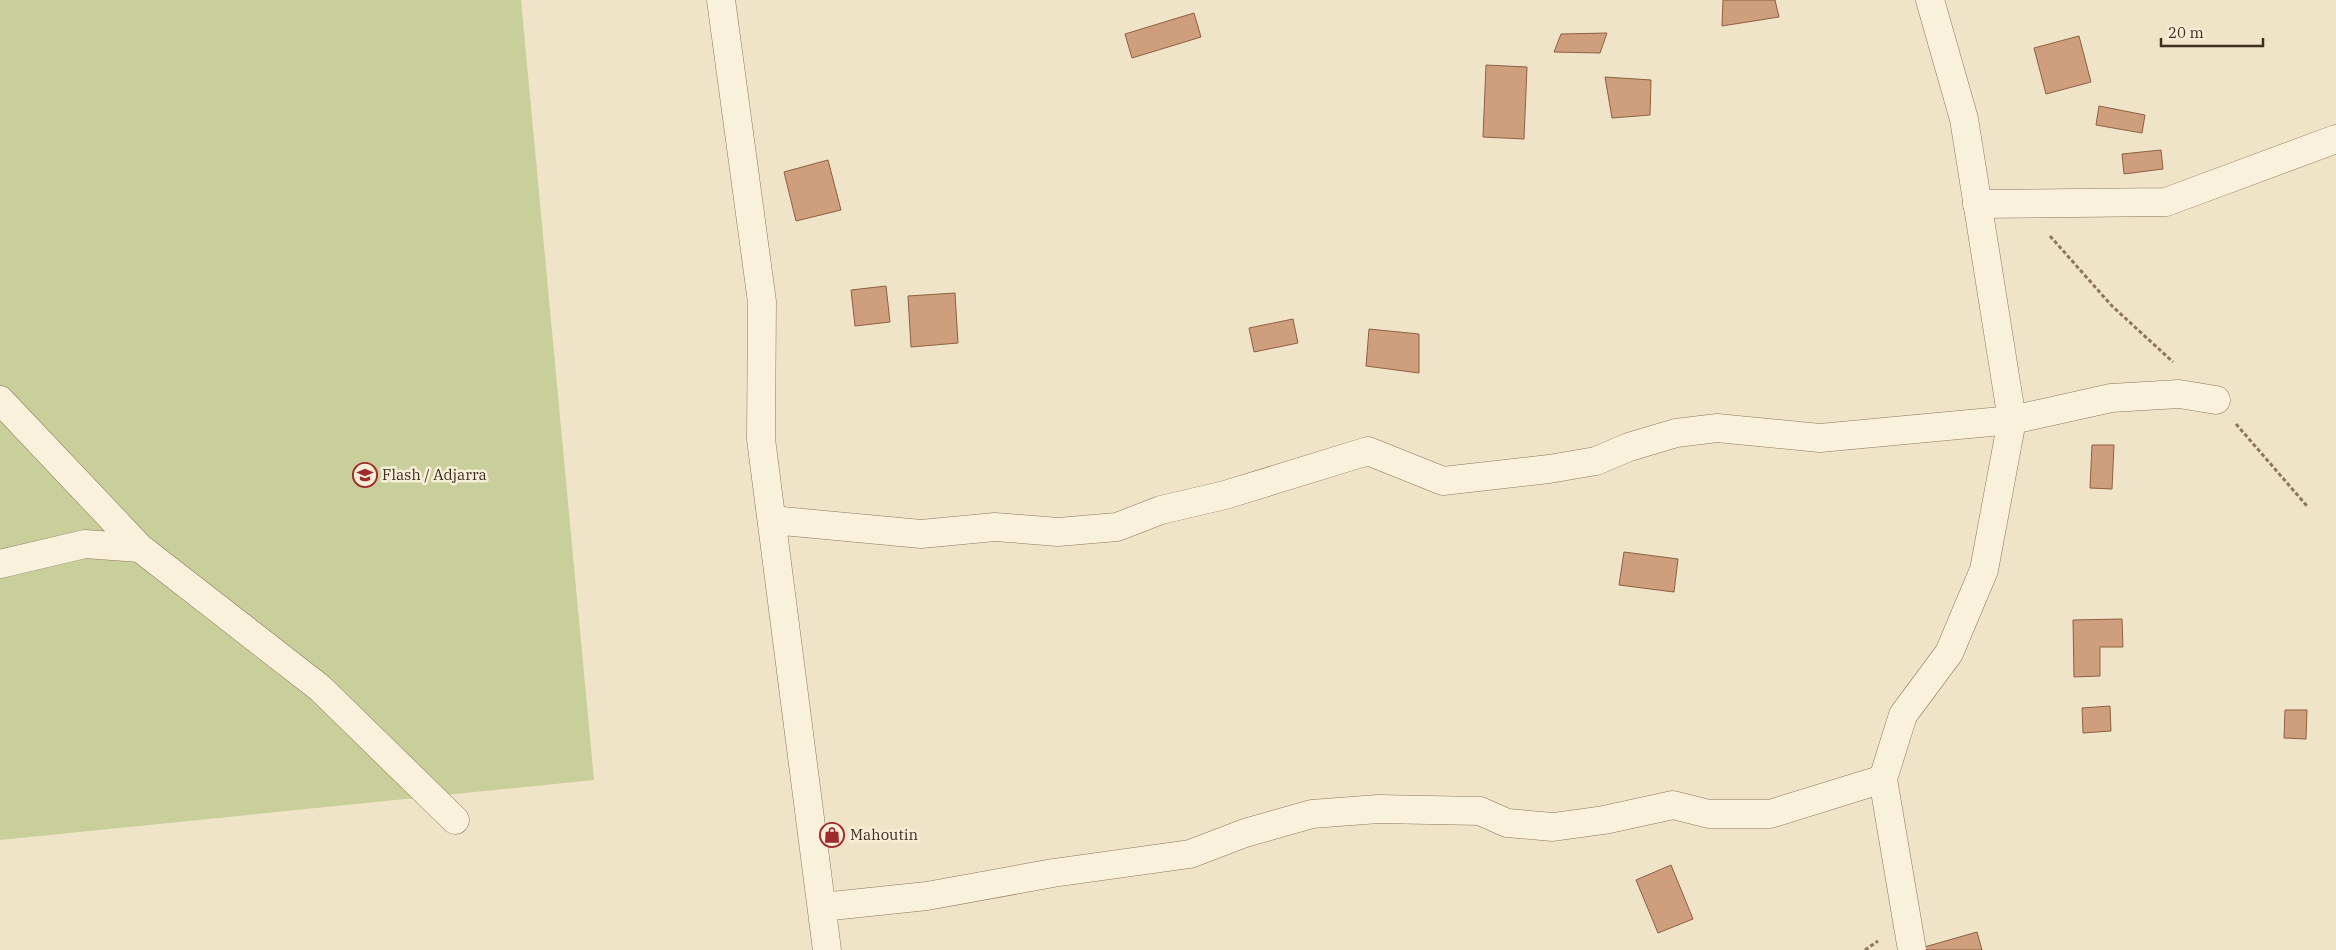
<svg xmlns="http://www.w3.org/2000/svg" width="2336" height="950" font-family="'IBM Plex Serif',serif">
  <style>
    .green { fill: #c9cf9b }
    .building { fill: #cf9f7d; stroke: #8d5f41 }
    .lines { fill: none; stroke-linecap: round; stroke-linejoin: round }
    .minor-casing { stroke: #8d765c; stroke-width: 29 }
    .path { stroke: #8d765c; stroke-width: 3; stroke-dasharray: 4 2.5; stroke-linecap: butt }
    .minor { stroke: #faf1dc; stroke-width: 28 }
    .labels { text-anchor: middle; stroke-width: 5; stroke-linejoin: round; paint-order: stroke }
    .poi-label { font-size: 15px; fill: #3d2e20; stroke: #f7eed8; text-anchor: start }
  </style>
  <rect width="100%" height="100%" fill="#f0e4c8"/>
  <!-- green -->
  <polygon class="green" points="0,0 521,0 594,780 0,840"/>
  <!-- building -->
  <g class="building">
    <polygon points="1723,0 1775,0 1779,17 1722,26"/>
    <polygon points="1194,13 1201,37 1132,58 1125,34"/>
    <polygon points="1607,33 1600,53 1554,52 1561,34"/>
    <polygon points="2079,36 2091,82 2046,94 2034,48"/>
    <polygon points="1486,65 1527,67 1524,139 1483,137"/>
    <polygon points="1605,77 1651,80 1650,115 1612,118"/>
    <polygon points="2099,106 2145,115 2142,133 2096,125"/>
    <polygon points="2161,150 2163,169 2124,174 2122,154"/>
    <polygon points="828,160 841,210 796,221 784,172"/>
    <polygon points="886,286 890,322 855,326 851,290"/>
    <polygon points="955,293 958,343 911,347 908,296"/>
    <polygon points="1293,319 1298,343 1254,352 1249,328"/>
    <polygon points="1369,329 1419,334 1419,373 1366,366"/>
    <polygon points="2092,445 2114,445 2112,489 2090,488"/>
    <polygon points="1624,552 1678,559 1674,592 1619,585"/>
    <polygon points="2122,619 2123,647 2100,647 2100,676 2074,677 2073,620"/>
    <polygon points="2110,706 2111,731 2083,733 2082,708"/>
    <polygon points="2285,710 2307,710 2306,739 2284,738"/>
    <polygon points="1671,865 1693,919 1658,933 1636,880"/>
    <polygon points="1977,932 1982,950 1922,950 1921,948"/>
  </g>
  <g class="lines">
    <defs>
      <g id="minor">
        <polyline points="721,0 762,302 761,439 827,950"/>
        <polyline points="1977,204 2166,202 2336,139"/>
        <polyline points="0,400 140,548"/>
        <polyline points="772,520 921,534 995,527 1058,532 1117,527 1161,510 1225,495 1368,451 1443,481 1549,469 1596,461 1629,447 1676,433 1717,428 1820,438 2012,420 2111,398 2179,394 2216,400"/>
        <polyline points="0,564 85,544 140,548 320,688 455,820"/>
        <polyline points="822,907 927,896 1053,873 1190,854 1245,833 1312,814 1378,809 1480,811 1507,823 1553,827 1604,820 1673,805 1709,814 1770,814 1883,779"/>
        <polyline points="1912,950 1883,779 1903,715 1949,653 1984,570 2012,420 1964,119 1930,0"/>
      </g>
    </defs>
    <!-- minor casing -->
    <use href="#minor" class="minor-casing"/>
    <!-- path -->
    <g class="path">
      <polyline points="2050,236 2112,306 2173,362"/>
      <polyline points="2236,424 2307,506"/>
      <polyline points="1865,950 1878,941"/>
    </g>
    <!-- minor -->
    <use href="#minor" class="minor"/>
  </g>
  <!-- icons -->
  <defs>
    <symbol id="university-ring" viewBox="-11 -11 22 22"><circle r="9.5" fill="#f7eed8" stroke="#9e2a2b" stroke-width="1.5"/><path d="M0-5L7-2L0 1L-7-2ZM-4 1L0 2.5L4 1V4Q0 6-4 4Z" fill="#9e2a2b"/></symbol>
    <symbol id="shop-ring" viewBox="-11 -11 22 22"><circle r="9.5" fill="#f7eed8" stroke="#9e2a2b" stroke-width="1.5"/><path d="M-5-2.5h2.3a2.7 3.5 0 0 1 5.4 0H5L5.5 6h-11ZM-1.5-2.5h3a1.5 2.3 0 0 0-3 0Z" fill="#9e2a2b"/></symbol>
  </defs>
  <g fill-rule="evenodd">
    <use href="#university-ring" x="351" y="461" width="28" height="28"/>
    <use href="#shop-ring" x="818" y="821" width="28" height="28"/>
  </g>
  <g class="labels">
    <!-- poi labels -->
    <g class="poi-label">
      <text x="382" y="480">Flash / Adjarra</text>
      <text x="850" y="840">Mahoutin</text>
    </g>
  </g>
  <!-- scale -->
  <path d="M2161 38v8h102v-8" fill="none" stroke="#3d2e20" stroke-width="2.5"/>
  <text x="2168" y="38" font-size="15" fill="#3d2e20" stroke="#f7eed8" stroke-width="4" paint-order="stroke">20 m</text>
</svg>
